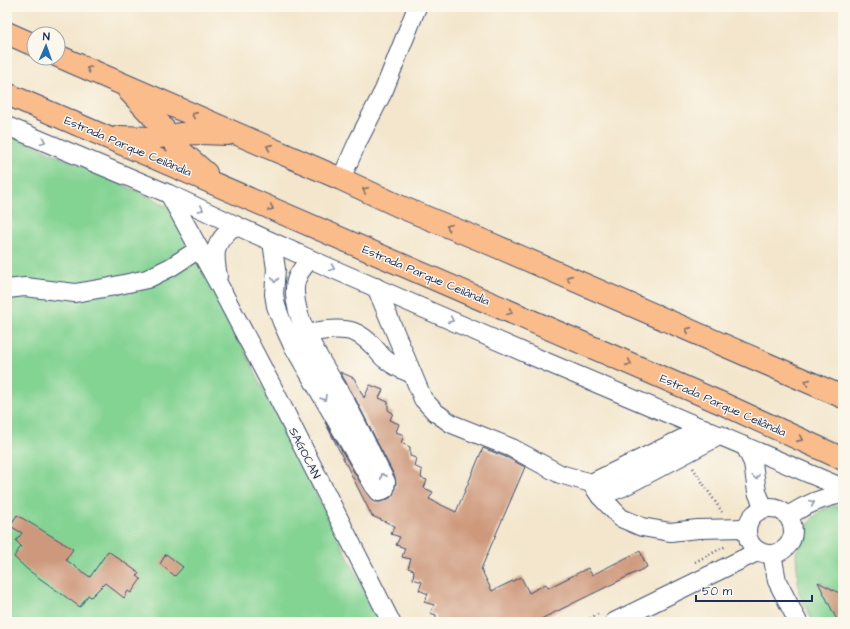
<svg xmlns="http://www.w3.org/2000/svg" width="850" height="629" font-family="'Architects Daughter',sans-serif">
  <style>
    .green { fill: #83d393; stroke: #4f8178 }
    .building { fill: #ce987c }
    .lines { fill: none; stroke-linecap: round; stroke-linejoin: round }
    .minor-casing { stroke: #3b4a6e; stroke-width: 20 }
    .highway-casing { stroke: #3b4a6e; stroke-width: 24 }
    .path { stroke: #3b4a6e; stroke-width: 2.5; stroke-dasharray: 1 3; stroke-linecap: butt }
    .minor { stroke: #fff; stroke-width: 18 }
    .highway { stroke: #f9bc8a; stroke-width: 22 }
    .oneway { stroke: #7f6e72 }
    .oneway2 { stroke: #8d97ae }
    .labels { text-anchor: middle; stroke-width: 3; stroke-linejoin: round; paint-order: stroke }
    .street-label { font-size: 12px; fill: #1b2f5e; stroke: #fbf7ec }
  </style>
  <rect width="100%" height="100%" fill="#fbf7ec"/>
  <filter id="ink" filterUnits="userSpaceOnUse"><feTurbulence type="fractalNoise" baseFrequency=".025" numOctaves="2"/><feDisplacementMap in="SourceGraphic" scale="8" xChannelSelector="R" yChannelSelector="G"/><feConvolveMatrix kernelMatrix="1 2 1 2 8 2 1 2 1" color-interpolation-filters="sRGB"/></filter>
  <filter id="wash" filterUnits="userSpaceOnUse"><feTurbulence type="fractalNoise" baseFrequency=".012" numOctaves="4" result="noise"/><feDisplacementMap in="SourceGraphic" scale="16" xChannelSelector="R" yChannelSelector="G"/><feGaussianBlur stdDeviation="0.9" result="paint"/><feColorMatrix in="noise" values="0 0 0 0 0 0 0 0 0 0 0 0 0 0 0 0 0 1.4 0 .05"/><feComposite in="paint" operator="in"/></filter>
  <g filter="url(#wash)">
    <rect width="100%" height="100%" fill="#f3e6cc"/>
    <!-- green -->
    <g class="green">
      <polygon points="7,133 155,199 171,209 195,251 380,622 7,622"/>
      <polygon points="834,506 843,506 843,596 821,582 841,622 813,622 799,594 796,554 802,536 812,519 821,510"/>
    </g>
    <g id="blocks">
      <!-- building -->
      <g class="building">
        <polygon points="340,372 354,378 364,398 370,385 383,390 379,398 388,402 388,410 393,413 390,420 399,424 396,432 404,435 401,443 410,447 410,456 416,458 414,466 422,470 421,478 427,480 424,488 433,492 429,499 456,512 483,448 508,458 525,467 481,569 492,591 521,577 529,593 546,584 548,588 588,568 592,575 640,551 647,567 535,622 436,622 436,615 430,613 434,605 424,602 428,594 419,590 422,582 413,579 414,570 408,568 411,559 402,557 405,548 396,545 400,537 391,534 395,526 372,516 325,422 365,491 371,499 375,502 380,502 390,498 393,495 396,483 395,477 355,398"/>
        <polygon points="17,515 73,549 66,560 90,577 108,551 139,573 137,576 141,579 131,593 128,591 124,598 105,583 91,597 88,595 80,607 28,570 14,557 21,546 16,541 22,533 10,526"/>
        <polygon points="166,554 183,567 175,576 160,564"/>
        <polygon points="818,582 843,595 843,622 838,622"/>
      </g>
    </g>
  </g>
  <g filter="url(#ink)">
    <use href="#blocks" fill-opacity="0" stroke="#3b4a6e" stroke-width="1"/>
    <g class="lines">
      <defs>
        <g id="minor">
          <polyline points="7,126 169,194 235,225 310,259 537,358 843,488"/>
          <polyline points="341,179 358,141 384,90 417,7"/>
          <polyline points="169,194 219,285 273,388 391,622"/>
          <path d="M272,242L276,269L274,294L276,306L282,322L292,344L374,486L379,492L385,489L386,482C372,456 360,429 346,403C329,372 293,324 295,288C295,276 303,268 310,259"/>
          <path d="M218,276C213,250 214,243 235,225"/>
          <polyline points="376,287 423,399 435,412 452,424 512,448 560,474 591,483 704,428"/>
          <polyline points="7,289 25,287 75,293 110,287 147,279 171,267 199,249"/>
          <path d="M298,340C307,334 315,331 327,330C349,328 359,331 374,347C378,351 381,356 385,359C393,366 402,370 412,374"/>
          <polyline points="745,446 753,463 757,492 764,508"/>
          <polyline points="591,483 600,496 621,518 642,527 670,532 698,529 746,528"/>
          <polyline points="600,496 623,487 721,435"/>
          <circle cx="770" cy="531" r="23"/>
          <path d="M791,522V514C807,504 824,497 843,494"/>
          <polyline points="772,554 777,581 798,622"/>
          <polyline points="614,622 759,551"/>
        </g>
        <g id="highway">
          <polyline points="7,33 34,45"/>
          <polyline points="58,56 341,179 401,207 491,244 843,397"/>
          <polyline points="129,91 160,124 169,136 183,153 206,173"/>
          <polyline points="7,94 721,403 843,459"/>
          <polyline points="119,137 154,138 180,134 200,133 228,134"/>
        </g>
      </defs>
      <!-- minor casing -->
      <use href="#minor" class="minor-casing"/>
      <!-- highway casing -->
      <use href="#highway" class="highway-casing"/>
      <!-- path -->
      <g class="path">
        <polyline points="693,468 722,512"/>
        <polyline points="695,562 726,546"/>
        <polyline points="583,622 600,613"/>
      </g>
      <!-- minor -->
      <use href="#minor" class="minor"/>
      <!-- highway -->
      <use href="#highway" class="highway"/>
    </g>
    <!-- one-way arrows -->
    <defs><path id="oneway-chevron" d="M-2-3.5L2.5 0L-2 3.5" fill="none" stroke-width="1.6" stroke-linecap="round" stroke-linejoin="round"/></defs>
    <g class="oneway">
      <use href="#oneway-chevron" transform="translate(89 69) rotate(-156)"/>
      <use href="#oneway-chevron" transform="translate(194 115) rotate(-156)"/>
      <use href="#oneway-chevron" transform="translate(269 147) rotate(-156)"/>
      <use href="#oneway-chevron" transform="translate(365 190) rotate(-155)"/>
      <use href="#oneway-chevron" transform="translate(271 208) rotate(24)"/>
      <use href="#oneway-chevron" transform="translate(449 227) rotate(-158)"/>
      <use href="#oneway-chevron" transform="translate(569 278) rotate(-156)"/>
      <use href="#oneway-chevron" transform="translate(510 312) rotate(23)"/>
      <use href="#oneway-chevron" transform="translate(688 330) rotate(-156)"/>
      <use href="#oneway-chevron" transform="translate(629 363) rotate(24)"/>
      <use href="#oneway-chevron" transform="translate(807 382) rotate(-157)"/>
      <use href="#oneway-chevron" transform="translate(800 439) rotate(24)"/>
    </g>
    <g class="oneway2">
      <use href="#oneway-chevron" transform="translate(43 141) rotate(23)"/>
      <use href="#oneway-chevron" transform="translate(201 209) rotate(25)"/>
      <use href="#oneway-chevron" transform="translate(332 268) rotate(23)"/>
      <use href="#oneway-chevron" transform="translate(275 280) rotate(95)"/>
      <use href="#oneway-chevron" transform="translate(451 320) rotate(24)"/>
      <use href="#oneway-chevron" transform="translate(324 398) rotate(60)"/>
      <use href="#oneway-chevron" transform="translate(383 476) rotate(-115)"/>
      <use href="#oneway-chevron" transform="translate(756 477) rotate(82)"/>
      <use href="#oneway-chevron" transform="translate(812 503) rotate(-23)"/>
    </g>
  </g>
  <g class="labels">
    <!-- street labels -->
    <g class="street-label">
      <text transform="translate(128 146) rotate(23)" y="4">Estrada Parque Ceilândia</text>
      <text transform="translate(426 275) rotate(23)" y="4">Estrada Parque Ceilândia</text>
      <text transform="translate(723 405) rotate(24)" y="4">Estrada Parque Ceilândia</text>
      <text transform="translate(305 453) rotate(63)" y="4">SAGOCAN</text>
    </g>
  </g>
  <!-- margin -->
  <rect width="850" height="629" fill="none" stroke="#fbf7ec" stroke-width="24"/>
  <!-- north arrow -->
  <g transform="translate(46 46) rotate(2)"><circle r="19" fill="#fbf7ec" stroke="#a1a7b3"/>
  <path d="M0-3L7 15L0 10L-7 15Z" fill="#1f6fb2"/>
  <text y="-6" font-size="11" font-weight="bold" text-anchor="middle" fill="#1b2f5e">N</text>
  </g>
  <!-- scale -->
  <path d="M696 595v6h116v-6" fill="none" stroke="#1b2f5e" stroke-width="2"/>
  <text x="702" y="595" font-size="12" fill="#1b2f5e" stroke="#fbf7ec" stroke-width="3" paint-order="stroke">50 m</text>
</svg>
